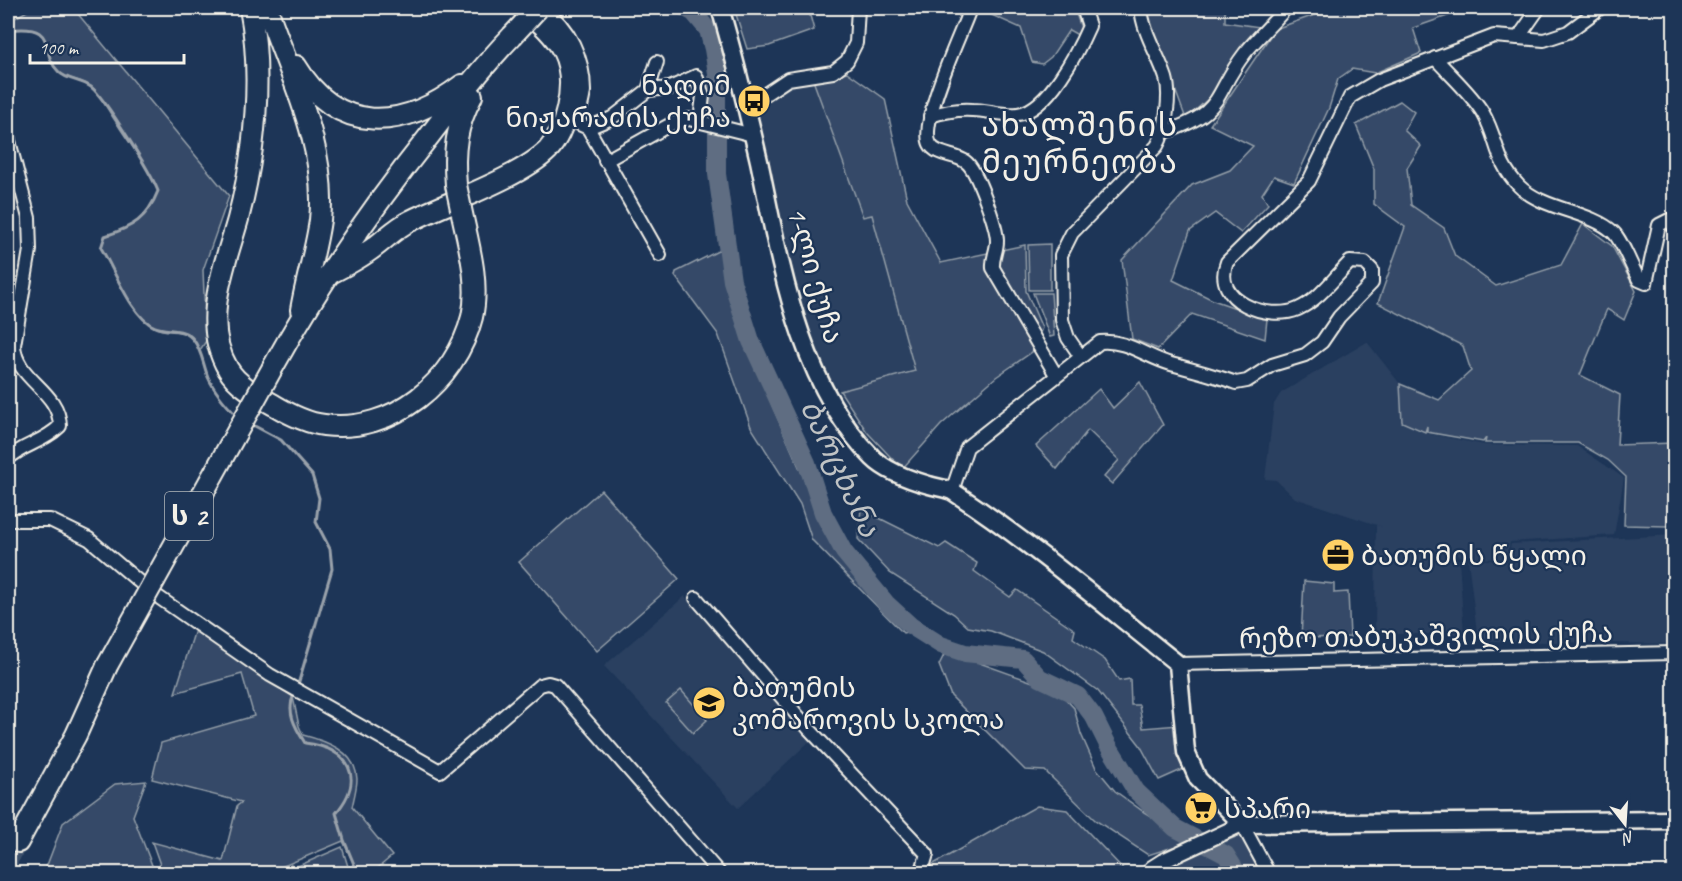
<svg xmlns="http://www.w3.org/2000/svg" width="1682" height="881" font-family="Caveat,'Noto Sans Georgian',sans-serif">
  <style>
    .built { fill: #2a4060 }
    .green { fill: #354a67; stroke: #949ea8; stroke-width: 1.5 }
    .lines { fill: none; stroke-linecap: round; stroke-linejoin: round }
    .stream { stroke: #9aa2ab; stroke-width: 3 }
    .river { stroke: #5e6d82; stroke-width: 18 }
    .trunk-tunnel { stroke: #3d516d; stroke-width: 20; stroke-dasharray: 20 10; stroke-linecap: butt }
    .minor-casing { stroke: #f4f1e8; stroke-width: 16 }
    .tertiary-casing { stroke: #f4f1e8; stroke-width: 18 }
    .secondary-casing { stroke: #f4f1e8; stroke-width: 21 }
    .trunk-casing { stroke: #f4f1e8; stroke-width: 24 }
    .minor { stroke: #1d3557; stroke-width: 12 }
    .tertiary { stroke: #1d3557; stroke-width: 14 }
    .secondary { stroke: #1d3557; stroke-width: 16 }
    .trunk { stroke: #1d3557; stroke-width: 20 }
    .trunk-bridge-casing { stroke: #f4f1e8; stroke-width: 24; stroke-linecap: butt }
    .trunk-bridge { stroke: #1d3557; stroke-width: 20 }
    .labels { text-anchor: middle; stroke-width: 4.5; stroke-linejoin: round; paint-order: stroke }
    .shield { fill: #1d3557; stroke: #b4b9bc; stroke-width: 1.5 }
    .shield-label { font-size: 27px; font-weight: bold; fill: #f4f1e8 }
    .poi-label { font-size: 28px; fill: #f4f1e8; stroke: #1d3557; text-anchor: start }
    .street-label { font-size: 28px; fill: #f4f1e8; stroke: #1d3557 }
    .water-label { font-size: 30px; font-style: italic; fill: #c0c3c4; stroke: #1d3557 }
    .quarter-label { font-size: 32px; letter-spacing: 1.5px; fill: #f4f1e8; stroke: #1d3557 }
  </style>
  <rect width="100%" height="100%" fill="#1d3557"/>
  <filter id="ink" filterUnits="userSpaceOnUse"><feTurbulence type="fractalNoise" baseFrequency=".0167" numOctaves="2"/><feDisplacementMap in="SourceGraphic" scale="12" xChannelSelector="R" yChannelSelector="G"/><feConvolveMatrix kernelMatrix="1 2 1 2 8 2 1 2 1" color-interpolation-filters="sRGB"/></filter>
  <g filter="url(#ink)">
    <!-- built -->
    <g class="built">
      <polygon points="813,80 863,217 872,215 915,371 840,391 826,375 798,291 784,239 756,98 781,85"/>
      <polygon points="1367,342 1400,384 1402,423 1425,433 1485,445 1577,446 1624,478 1614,535 1510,542 1507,559 1468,558 1439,550 1459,560 1464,634 1375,634 1376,525 1383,527 1295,498 1276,480 1265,479 1274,404 1281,393"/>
      <polygon points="1674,535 1674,644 1478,641 1468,559 1508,561 1511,544"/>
      <polygon points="685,596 812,739 738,808 604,666"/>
    </g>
    <!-- green -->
    <g class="green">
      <path d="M32,8H73L229,196L203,270L206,341L200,350C182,321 173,338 153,326C127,310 117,273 101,248L105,236C133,227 147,219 158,191C148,167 132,147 118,125C110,114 103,100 95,90C85,79 68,81 58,72C37,51 61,23 8,30V22Z"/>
      <polygon points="734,8 808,8 814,30 769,46 747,49"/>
      <polygon points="976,8 1077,8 1075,11 1085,39 1069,30 1051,57 1042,64 1032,62 1021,28"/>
      <polygon points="1145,8 1225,8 1225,22 1260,27 1210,97 1186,119"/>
      <polygon points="1397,8 1449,8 1453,14 1413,28 1421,53 1375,73 1352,69 1338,79 1329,108 1294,183 1274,176 1262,194 1268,204 1241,233 1215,213 1190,231 1173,280 1213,300 1267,319 1265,339 1192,314 1158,349 1132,339 1122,260 1192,185 1230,170 1253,146 1210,125 1275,29 1326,11"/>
      <polygon points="847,72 885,99 907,200 941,263 1025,245 1026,291 1042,328 1032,352 996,377 941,425 902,469 867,432 840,391 915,371 872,215 863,217 813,80"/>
      <polygon points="1400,101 1414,112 1404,130 1421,146 1407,168 1411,205 1444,228 1455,256 1496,286 1561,265 1583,224 1612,246 1636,291 1624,320 1607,309 1580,375 1620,395 1617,445 1674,443 1674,483 1667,526 1624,525 1626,477 1608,460 1578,443 1485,443 1486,438 1483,442 1427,432 1427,426 1425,432 1402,422 1400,384 1439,400 1471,371 1463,346 1378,303 1405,227 1374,204 1374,169 1356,125"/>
      <polygon points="1050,244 1050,290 1029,290 1028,245"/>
      <polygon points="724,248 727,277 747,342 773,408 838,555 911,631 903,633 812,540 800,504 751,427 718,334 675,276 676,272"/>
      <polygon points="1033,293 1051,293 1054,336 1050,337"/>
      <polygon points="1140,382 1163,425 1112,484 1104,477 1119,460 1088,430 1057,469 1036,446 1099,389 1113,408"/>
      <polygon points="601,490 679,579 597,651 519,562"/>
      <polygon points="861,509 939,548 946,543 977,563 974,571 1010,597 1017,590 1075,630 1073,638 1105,660 1119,681 1130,679 1131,705 1139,705 1143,728 1179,725 1186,768 1159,780 1140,745 1098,691 1043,651 991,631 968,627 954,614 890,573 858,539"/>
      <polygon points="1304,581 1334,584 1334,593 1348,592 1350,637 1301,638"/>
      <path d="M195,630L293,697L299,726L303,735C326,741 356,751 357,779C357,787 354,798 352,807L392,856L372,873H358L343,841L267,873H163L152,842L223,861L237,806L242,802L152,779L161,743L254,716L242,674L175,693Z"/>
      <polygon points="946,651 1058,691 1074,708 1081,734 1096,768 1115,791 1144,812 1192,841 1148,855 1095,820 1045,771 1025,770 951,696 939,665"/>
      <polygon points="681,690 707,720 693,733 666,703"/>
      <polygon points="146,781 133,816 155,873 44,873 63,823 115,784"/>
      <polygon points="1037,806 1067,810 1127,873 938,874 930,866"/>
      <polygon points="1245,833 1267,873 1167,873 1162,868"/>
      <polygon points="342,847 350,873 282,873"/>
    </g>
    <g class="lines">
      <!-- stream -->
      <g class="stream">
        <path d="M8,30C61,23 37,51 59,72C66,80 82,80 91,87C105,98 151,173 158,191C147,219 133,227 105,236L101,248C114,269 132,318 155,327C167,332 184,327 193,339C202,351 203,364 208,377C215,393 226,405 238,417"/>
        <polyline points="249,423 281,440 312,475 319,498 316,522 330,549 332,569 297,688"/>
        <path d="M294,694C286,712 295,727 305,743C349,748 366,778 336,813L344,840L358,874"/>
      </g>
      <!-- river -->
      <polyline class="river" points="685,8 694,13 708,30 713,49 717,73 717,174 732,281 751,341 807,463 823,513 844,552 886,603 911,626 941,645 965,653 1023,659 1040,678 1078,696 1094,717 1108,745 1136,791 1175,828 1226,855 1238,874"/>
      <!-- trunk-tunnel -->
      <polyline class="trunk-tunnel" points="8,860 18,842"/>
      <defs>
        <g id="minor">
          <path d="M543,8C569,27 584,58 584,91C583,103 578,112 579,124L588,128L660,255"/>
          <path d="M968,8V14C959,38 919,123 930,144C936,156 956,154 966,162C977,170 997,227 997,241C997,251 992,258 993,268L1056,375"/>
          <polyline points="1518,38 1539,8"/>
          <path d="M1435,58C1450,75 1471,93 1483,113C1499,141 1494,160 1519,186C1543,210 1590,211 1613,232C1622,240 1632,268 1639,280L1646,283L1659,225L1669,220L1674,227"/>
          <polyline points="648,90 670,88 696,76 703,96 700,120"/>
          <polyline points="744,98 764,95 788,79 833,72 847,61 856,43 858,8"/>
          <path d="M930,116C943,112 959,109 972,110C987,110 1003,116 1018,114C1048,110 1078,51 1089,26L1083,8"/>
          <polyline points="588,128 612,118 648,90 657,62"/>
          <path d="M1165,132C1226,112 1212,96 1245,53C1258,37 1273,23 1286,8"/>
          <path d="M8,137L29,218L30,250L14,345C16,381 59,389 60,426C43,443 23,444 8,459"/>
          <polyline points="605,161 673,123 689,119 753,135"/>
          <path d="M1081,357L1068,338L1062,320L1061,255L1072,233L1157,146C1166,131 1171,95 1166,78C1158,54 1143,33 1141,8"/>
          <path d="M952,491L967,447L1100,342C1126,339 1146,357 1171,364C1193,370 1214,375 1236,383L1247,381L1272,365L1305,355L1322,342L1339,317L1372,283V270L1365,263L1350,262C1334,278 1320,299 1298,309C1268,322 1211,301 1227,262L1309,181L1350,97L1379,80L1494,36L1544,40L1568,32L1600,8"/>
          <polyline points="8,520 50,520 89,539 151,592 270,675 440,771 540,685 548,683 555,685 720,874"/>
          <polyline points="696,598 810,730 927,854 921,874"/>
          <polyline points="1178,664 1674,653"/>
          <polyline points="1242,824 1269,874"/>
        </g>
        <polyline id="tertiary" points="1149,874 1152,868 1163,861 1242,824"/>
        <path id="secondary" d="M720,8C735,58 747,109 759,161C780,260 798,383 873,458C886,471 911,480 929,485C938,488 948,488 955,493C1034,545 1105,606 1178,664L1186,752L1198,779L1242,824L1674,820"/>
        <g id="trunk">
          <path d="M250,8C259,54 258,101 252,148C249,171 244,196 238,219C225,266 200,322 228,369C237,385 258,396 274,405C289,414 307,423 324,425C393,434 456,381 472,317C480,282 468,243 461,209"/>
          <path d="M267,8C289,74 328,147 320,220C316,250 306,280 301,310"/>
          <path d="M296,66C338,136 403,130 462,85"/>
          <path d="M456,185C453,151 456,126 472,96"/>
          <path d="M329,274C343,267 357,260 369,251C383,242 395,228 410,221C446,203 521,177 548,150C558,139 564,123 567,109C578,60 560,37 523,8"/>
          <path d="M273,367C318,285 372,208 430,135C456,101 482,67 512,36"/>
          <polyline points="18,842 76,735 107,666"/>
        </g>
      </defs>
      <!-- minor casing -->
      <use href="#minor" class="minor-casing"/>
      <!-- tertiary casing -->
      <use href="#tertiary" class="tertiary-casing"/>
      <!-- secondary casing -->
      <use href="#secondary" class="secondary-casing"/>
      <!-- trunk casing -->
      <use href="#trunk" class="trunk-casing"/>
      <!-- minor -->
      <use href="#minor" class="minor"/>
      <!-- tertiary -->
      <use href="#tertiary" class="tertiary"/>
      <!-- secondary -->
      <use href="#secondary" class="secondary"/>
      <!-- trunk -->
      <use href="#trunk" class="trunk"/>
      <defs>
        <g id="trunk-bridge">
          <polyline points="512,36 538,8"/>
          <polyline points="456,185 461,209"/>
          <polyline points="107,666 273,367"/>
        </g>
      </defs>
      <!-- trunk-bridge casing -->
      <use href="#trunk-bridge" class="trunk-bridge-casing"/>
      <!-- trunk-bridge -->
      <use href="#trunk-bridge" class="trunk-bridge"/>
    </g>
  </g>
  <!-- icons -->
  <defs>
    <symbol id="bus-disc" viewBox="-11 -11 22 22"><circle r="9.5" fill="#ffd166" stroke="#1d3557"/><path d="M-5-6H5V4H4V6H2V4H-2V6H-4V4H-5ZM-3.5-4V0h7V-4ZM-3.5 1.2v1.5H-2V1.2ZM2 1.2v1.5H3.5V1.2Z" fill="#111"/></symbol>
    <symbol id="office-disc" viewBox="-11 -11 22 22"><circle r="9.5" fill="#ffd166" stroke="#1d3557"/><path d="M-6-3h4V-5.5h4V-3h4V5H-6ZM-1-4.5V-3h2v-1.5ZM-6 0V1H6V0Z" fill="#111"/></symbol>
    <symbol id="school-disc" viewBox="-11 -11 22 22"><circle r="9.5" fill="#ffd166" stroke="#1d3557"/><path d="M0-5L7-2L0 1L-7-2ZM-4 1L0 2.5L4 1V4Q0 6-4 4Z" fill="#111"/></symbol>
    <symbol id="supermarket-disc" viewBox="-11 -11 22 22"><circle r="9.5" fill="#ffd166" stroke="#1d3557"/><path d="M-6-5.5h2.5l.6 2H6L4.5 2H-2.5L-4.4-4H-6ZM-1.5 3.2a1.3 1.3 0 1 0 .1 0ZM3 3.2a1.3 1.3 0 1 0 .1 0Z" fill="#111"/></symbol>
  </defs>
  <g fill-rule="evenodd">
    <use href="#bus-disc" x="735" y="82" width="38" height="38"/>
    <use href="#office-disc" x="1319" y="536" width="38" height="38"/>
    <use href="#school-disc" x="690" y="684" width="38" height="38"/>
    <use href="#supermarket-disc" x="1182" y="789" width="38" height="38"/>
  </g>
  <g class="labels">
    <!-- shield labels -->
    <rect class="shield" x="165" y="492" width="48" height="48" rx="4.5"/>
    <g class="shield-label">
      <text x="189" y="525">ს 2</text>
    </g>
    <!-- poi labels -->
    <g class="poi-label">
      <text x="731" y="95" text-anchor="end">ნადიმ<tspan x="731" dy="32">ნიჟარაძის ქუჩა</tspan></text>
      <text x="1361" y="565">ბათუმის წყალი</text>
      <text x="732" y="697">ბათუმის<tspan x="732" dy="32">კომაროვის სკოლა</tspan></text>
      <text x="1224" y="818">სპარი</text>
    </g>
    <!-- street labels -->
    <g class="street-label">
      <text transform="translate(816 275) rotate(74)" y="10">1-ლი ქუჩა</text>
      <text transform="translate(1426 635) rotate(-1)" y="10">რეზო თაბუკაშვილის ქუჩა</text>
    </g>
    <!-- water labels -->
    <g class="water-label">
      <text transform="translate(840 468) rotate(65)" y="10">ბარცხანა</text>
    </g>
    <!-- quarter labels -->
    <g class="quarter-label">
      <text x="1080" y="136">ახალშენის<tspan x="1080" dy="37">მეურნეობა</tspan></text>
    </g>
  </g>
  <!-- margin -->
  <rect width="1682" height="881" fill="none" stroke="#1d3557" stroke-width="30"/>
  <rect x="15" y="15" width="1652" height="851" fill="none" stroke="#f4f1e8" stroke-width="2" filter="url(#ink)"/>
  <!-- north arrow -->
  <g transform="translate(1625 824) rotate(163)" stroke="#1d3557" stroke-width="4.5" paint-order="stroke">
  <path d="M0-4.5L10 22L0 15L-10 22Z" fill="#f4f1e8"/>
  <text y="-9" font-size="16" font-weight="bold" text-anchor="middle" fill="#f4f1e8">N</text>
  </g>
  <!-- scale -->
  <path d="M30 54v9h154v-9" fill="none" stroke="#f4f1e8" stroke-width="3"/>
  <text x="39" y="54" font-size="18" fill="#f4f1e8" stroke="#1d3557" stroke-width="4.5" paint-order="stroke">100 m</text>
</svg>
